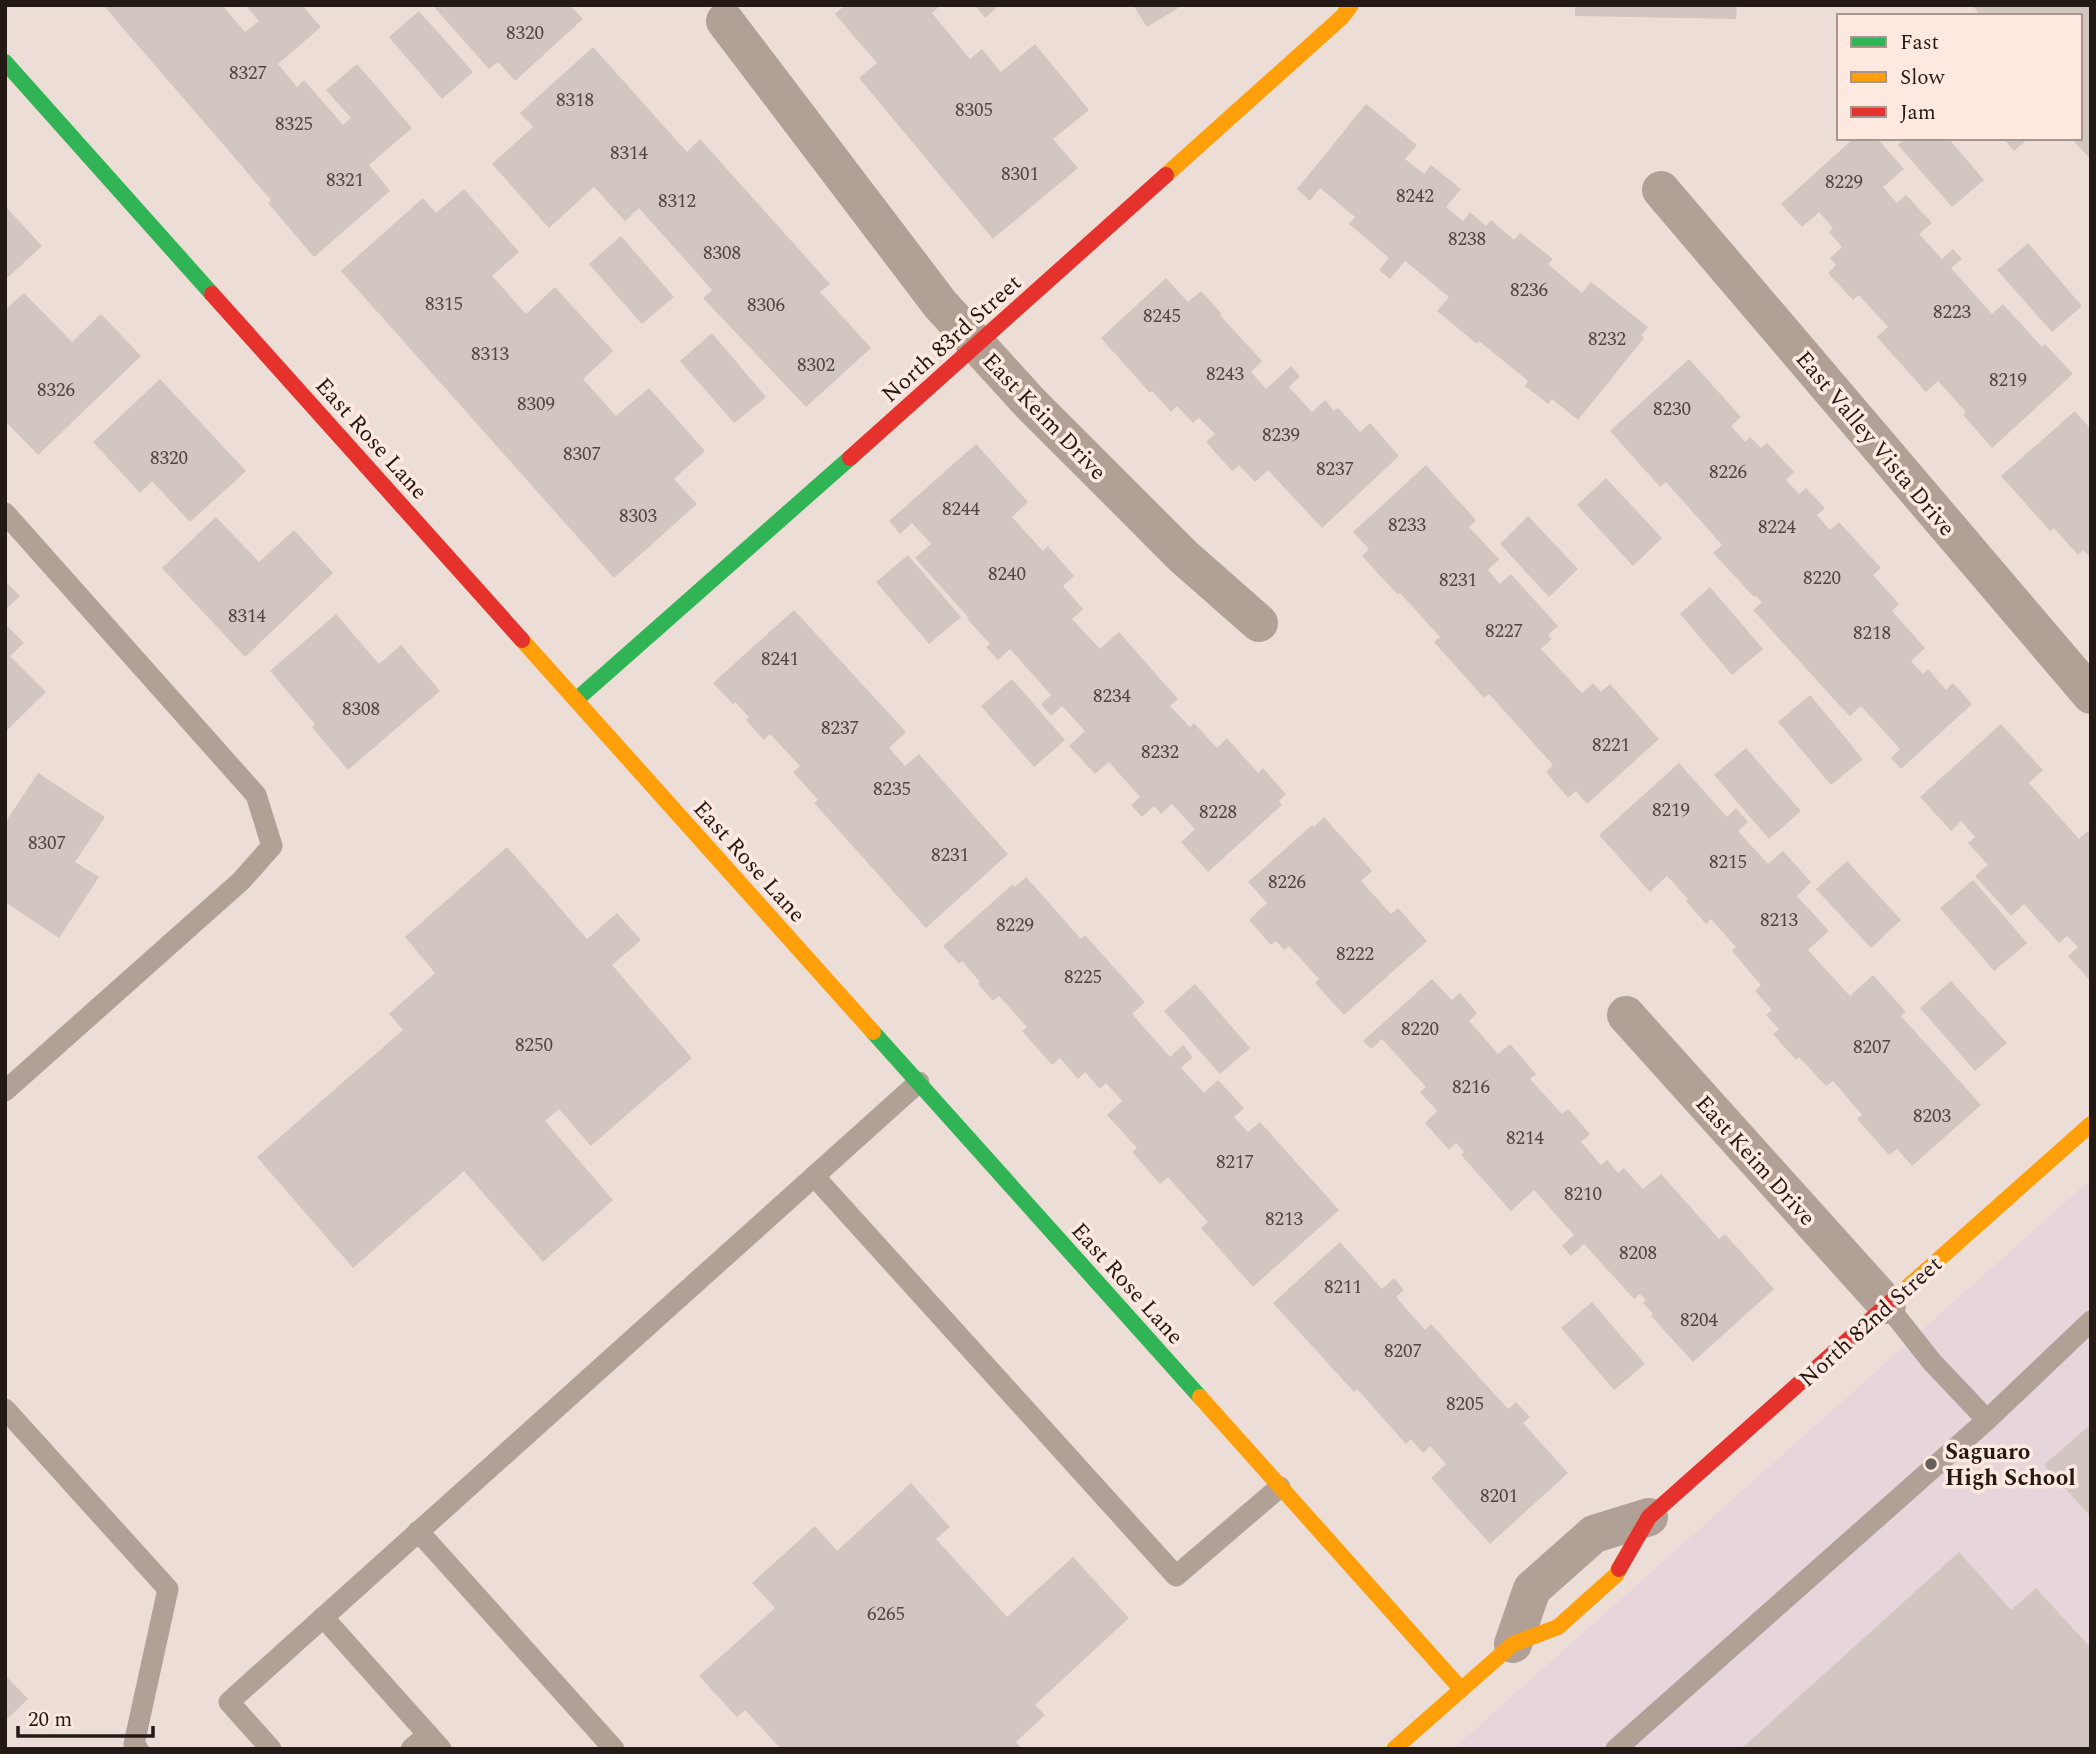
<svg xmlns="http://www.w3.org/2000/svg" width="2096" height="1754" font-family="Spectral,serif">
  <style>
    .education { fill: #e6d6dc }
    .building { fill: #d2c6c1 }
    .lines { fill: none; stroke-linecap: round; stroke-linejoin: round }
    .lane { stroke: #b0a096; stroke-width: 21 }
    .street { stroke: #b0a096; stroke-width: 38 }
    .fast { stroke: #30b455; stroke-width: 16 }
    .slow { stroke: #ff9f0a; stroke-width: 16 }
    .jam { stroke: #e5322d; stroke-width: 16 }
    .poi-dot { fill: #695f5a; stroke: #fee8df; stroke-width: 2.5 }
    .labels { text-anchor: middle; stroke-width: 7; stroke-linejoin: round; paint-order: stroke }
    .number-label { font-size: 19px; fill: #4f4541 }
    .street-label { font-size: 23px; fill: #231a16; stroke: #fee8df }
    .poi-label { font-size: 23px; font-weight: bold; fill: #231a16; stroke: #fee8df; text-anchor: start }
  </style>
  <rect width="100%" height="100%" fill="#ecded7"/>
  <!-- education -->
  <polygon class="education" points="2091,1179 2091,1749 1453,1749"/>
  <!-- building -->
  <g class="building">
    <polygon points="103,5 222,5 245,32 259,21 245,5 302,5 321,27 278,64 297,87 304,80 343,125 351,118 326,90 357,64 412,128 369,165 390,191 314,257 268,203 271,200"/>
    <polygon points="432,5 570,5 583,19 515,81 498,62 489,69"/>
    <polygon points="845,5 941,5 932,13 970,59 982,49 1001,72 1035,44 1089,110 1053,139 1078,168 993,239 859,78 877,63 835,14"/>
    <polygon points="975,5 1000,5 985,18"/>
    <polygon points="1133,5 1183,5 1147,27"/>
    <polygon points="1575,5 1737,5 1736,19 1575,16"/>
    <polygon points="1972,5 2091,5 2091,160 2071,138 2080,138 2080,16 1973,16 1978,12"/>
    <polygon points="419,11 473,72 442,99 389,37"/>
    <polygon points="593,47 687,152 700,139 830,284 820,292 871,348 806,407 703,298 712,290 639,208 625,221 594,187 549,228 492,164 533,127 520,113"/>
    <polygon points="1366,104 1417,145 1405,159 1424,174 1431,165 1461,189 1446,207 1463,221 1470,212 1486,226 1491,220 1514,240 1520,233 1553,259 1548,264 1582,293 1591,282 1648,327 1641,335 1644,338 1578,420 1552,399 1548,404 1525,386 1528,381 1479,341 1477,344 1437,311 1449,297 1405,261 1390,279 1379,270 1389,258 1349,224 1355,217 1320,188 1310,201 1297,189"/>
    <polygon points="1854,138 1877,138 1904,169 1883,187 1897,203 1906,195 1932,223 1919,234 1942,259 1953,249 1962,259 1951,268 1992,314 2003,304 2042,347 2045,344 2073,374 1992,448 1963,415 1966,412 1938,381 1926,392 1877,337 1888,327 1859,295 1853,300 1828,273 1836,265 1830,258 1842,247 1829,232 1833,228 1819,212 1802,227 1781,204"/>
    <polygon points="1906,138 1948,138 1984,180 1952,207 1898,145"/>
    <polygon points="2003,138 2029,138 2014,151"/>
    <polygon points="464,189 519,252 492,276 526,314 555,287 613,351 583,379 616,416 649,388 705,451 674,479 697,504 614,578 341,271 423,198 436,213"/>
    <polygon points="5,206 42,246 5,280"/>
    <polygon points="621,236 674,297 642,324 589,264"/>
    <polygon points="2028,243 2082,306 2052,332 1997,270"/>
    <polygon points="1166,278 1188,302 1201,291 1222,314 1220,315 1262,361 1251,372 1266,389 1291,366 1300,376 1289,387 1312,412 1325,400 1334,411 1338,408 1360,432 1370,423 1399,456 1322,528 1268,470 1255,482 1239,465 1232,471 1206,442 1215,434 1199,418 1193,423 1177,406 1171,412 1152,391 1150,393 1101,338"/>
    <polygon points="24,293 72,342 101,314 141,356 38,455 5,421 5,310"/>
    <polygon points="712,333 766,397 734,423 680,361"/>
    <polygon points="1689,359 1741,417 1731,426 1745,442 1750,437 1761,448 1767,443 1794,472 1786,480 1799,494 1806,488 1825,508 1817,515 1830,530 1839,522 1881,568 1873,575 1899,604 1892,611 1925,648 1911,661 1923,674 1928,669 1946,690 1953,683 1972,704 1901,769 1891,758 1900,749 1861,706 1850,716 1841,707 1753,610 1762,602 1756,596 1754,597 1713,553 1722,545 1666,482 1660,487 1610,431"/>
    <polygon points="160,379 246,471 190,522 152,481 140,493 93,442"/>
    <polygon points="2075,411 2091,429 2091,558 2083,550 2078,555 2054,528 2050,531 2001,476"/>
    <polygon points="976,444 1028,502 1012,517 1043,551 1048,546 1074,576 1063,586 1083,609 1072,619 1100,649 1119,632 1178,699 1170,706 1190,727 1194,723 1217,748 1227,738 1258,773 1263,768 1286,794 1279,801 1282,805 1208,872 1181,842 1195,829 1172,804 1161,814 1154,806 1142,817 1131,805 1140,797 1109,762 1095,774 1069,746 1085,731 1062,706 1051,716 1041,704 1051,695 1010,649 998,660 986,647 990,644 967,619 969,618 915,558 931,544 912,523 900,534 889,521"/>
    <polygon points="1426,465 1476,520 1469,527 1499,559 1488,570 1500,584 1511,574 1558,626 1548,635 1552,639 1541,649 1582,693 1593,683 1601,692 1610,684 1659,739 1587,804 1576,791 1568,798 1546,772 1553,765 1489,694 1484,698 1434,642 1440,637 1400,593 1397,594 1362,556 1369,549 1353,532"/>
    <polygon points="1606,478 1662,538 1633,566 1577,505"/>
    <polygon points="1528,516 1578,569 1549,597 1500,544"/>
    <polygon points="216,517 259,562 294,530 333,573 245,657 162,568"/>
    <polygon points="908,555 961,617 929,644 876,582"/>
    <polygon points="5,581 20,596 5,610"/>
    <polygon points="1710,587 1763,649 1732,675 1680,614"/>
    <polygon points="794,610 906,732 889,748 905,766 919,754 1008,854 926,928 814,803 818,800 793,772 800,766 770,734 764,740 746,720 749,717 735,702 733,704 713,683"/>
    <polygon points="336,614 379,664 401,645 440,691 348,770 312,727 315,724 270,671"/>
    <polygon points="5,624 24,643 10,656 46,692 5,732"/>
    <polygon points="1012,679 1065,740 1034,767 981,706"/>
    <polygon points="1810,695 1863,759 1831,785 1778,722"/>
    <polygon points="2001,724 2043,770 2029,783 2079,839 2088,831 2091,834 2091,982 2068,956 2078,947 2067,936 2059,943 2024,904 2011,916 1975,876 1988,865 1968,843 1975,837 1961,821 1951,831 1920,797"/>
    <polygon points="1746,748 1801,811 1769,839 1714,775"/>
    <polygon points="1679,763 1727,817 1736,808 1748,822 1738,831 1768,864 1783,851 1811,882 1797,896 1829,931 1808,950 1850,996 1873,975 1906,1012 1901,1016 1981,1105 1912,1166 1897,1149 1889,1155 1857,1119 1862,1115 1833,1081 1826,1086 1799,1057 1796,1060 1773,1034 1779,1029 1766,1015 1772,1010 1755,991 1761,985 1732,951 1736,947 1711,919 1706,924 1686,901 1688,899 1667,876 1650,892 1599,835"/>
    <polygon points="38,773 105,817 75,862 99,877 59,938 5,902 5,823"/>
    <polygon points="1324,817 1372,871 1361,881 1391,914 1398,908 1427,941 1344,1015 1315,983 1319,979 1289,946 1284,950 1276,941 1271,945 1249,920 1267,903 1248,882 1312,825 1314,827"/>
    <polygon points="507,847 587,939 617,913 641,940 612,965 692,1058 591,1146 559,1109 545,1121 613,1200 543,1262 464,1171 353,1268 257,1157 403,1030 389,1014 435,973 405,937"/>
    <polygon points="1847,861 1901,920 1871,948 1816,889"/>
    <polygon points="1026,877 1081,939 1085,935 1145,1002 1132,1014 1170,1057 1183,1045 1193,1057 1181,1068 1204,1093 1218,1080 1244,1108 1234,1117 1248,1132 1260,1122 1339,1210 1253,1287 1201,1228 1208,1222 1168,1177 1160,1184 1132,1152 1137,1148 1107,1115 1122,1101 1106,1083 1100,1089 1085,1072 1078,1079 1060,1058 1052,1065 1022,1031 1027,1027 999,996 993,1001 978,984 980,982 962,961 959,964 943,946 1013,884 1015,887"/>
    <polygon points="1973,880 2027,943 1994,971 1940,908"/>
    <polygon points="1432,979 1452,1000 1460,993 1477,1013 1469,1021 1498,1054 1510,1044 1536,1074 1530,1079 1562,1114 1568,1109 1590,1134 1581,1142 1601,1165 1607,1160 1618,1173 1624,1168 1643,1189 1661,1174 1719,1239 1725,1234 1774,1289 1693,1362 1651,1316 1653,1314 1643,1303 1646,1300 1640,1294 1634,1299 1584,1244 1571,1256 1562,1246 1574,1235 1534,1190 1511,1211 1461,1155 1464,1152 1456,1143 1449,1150 1425,1123 1437,1111 1420,1092 1426,1087 1382,1039 1371,1049 1363,1041"/>
    <polygon points="1951,981 2007,1043 1975,1071 1920,1008"/>
    <polygon points="1195,984 1250,1048 1220,1074 1164,1011"/>
    <polygon points="1340,1242 1382,1289 1394,1278 1404,1290 1396,1297 1425,1330 1431,1324 1508,1409 1516,1402 1530,1417 1523,1423 1568,1473 1490,1544 1431,1478 1446,1464 1430,1446 1423,1453 1411,1439 1406,1444 1357,1389 1354,1392 1273,1303"/>
    <polygon points="1592,1302 1645,1364 1614,1390 1561,1328"/>
    <polygon points="2091,1424 2091,1517 2044,1465"/>
    <polygon points="911,1483 950,1527 936,1539 1007,1617 1073,1557 1129,1618 1035,1705 1045,1715 1016,1742 1022,1749 781,1749 745,1710 737,1717 699,1676 775,1608 752,1583 815,1526 837,1551"/>
    <polygon points="1959,1552 2011,1610 2036,1588 2091,1648 2091,1749 1741,1749"/>
    <polygon points="5,1675 28,1699 5,1721"/>
  </g>
  <g class="lines">
    <!-- lane -->
    <g class="lane">
      <polyline points="5,513 256,795 272,846 241,881 5,1091"/>
      <polyline points="814,1176 1176,1576 1280,1487"/>
      <polyline points="1887,1305 1932,1362 1987,1420"/>
      <polyline points="5,1409 168,1589 134,1744 138,1749"/>
      <polyline points="418,1531 614,1749"/>
      <polyline points="323,1617 441,1749"/>
      <polyline points="271,1749 229,1702 919,1082"/>
      <polyline points="411,1749 428,1734"/>
      <polyline points="1616,1749 1987,1420 2091,1321"/>
    </g>
    <!-- street -->
    <g class="street">
      <polyline points="725,21 940,304 1030,403 1184,557 1259,623"/>
      <polyline points="1661,190 2091,695"/>
      <polyline points="1626,1015 1887,1305"/>
      <polyline points="1513,1644 1532,1589 1594,1534 1649,1517"/>
    </g>
    <!-- fast -->
    <g class="fast">
      <polyline points="5,62 212,294"/>
      <polyline points="576,700 850,458"/>
      <polyline points="873,1032 1200,1397"/>
    </g>
    <!-- slow -->
    <g class="slow">
      <polyline points="1166,175 1342,17 1351,5"/>
      <polyline points="522,640 873,1032"/>
      <polyline points="1894,1299 2091,1124"/>
      <polyline points="1200,1397 1461,1689"/>
      <polyline points="1394,1749 1513,1644 1558,1627 1616,1575 1619,1569"/>
    </g>
    <!-- jam -->
    <g class="jam">
      <polyline points="212,294 522,640"/>
      <polyline points="850,458 1166,175"/>
      <polyline points="1619,1569 1649,1517 1894,1299"/>
    </g>
  </g>
  <!-- markers -->
  <circle class="poi-dot" cx="1931" cy="1464" r="7"/>
  <g class="labels">
    <!-- number labels -->
    <g class="number-label">
      <text x="525" y="39">8320</text>
      <text x="248" y="79">8327</text>
      <text x="575" y="106">8318</text>
      <text x="974" y="116">8305</text>
      <text x="294" y="130">8325</text>
      <text x="629" y="159">8314</text>
      <text x="1020" y="180">8301</text>
      <text x="345" y="186">8321</text>
      <text x="1844" y="188">8229</text>
      <text x="1415" y="202">8242</text>
      <text x="677" y="207">8312</text>
      <text x="1467" y="245">8238</text>
      <text x="722" y="259">8308</text>
      <text x="1529" y="296">8236</text>
      <text x="444" y="310">8315</text>
      <text x="766" y="311">8306</text>
      <text x="1952" y="318">8223</text>
      <text x="1162" y="322">8245</text>
      <text x="1607" y="345">8232</text>
      <text x="490" y="360">8313</text>
      <text x="816" y="371">8302</text>
      <text x="1225" y="380">8243</text>
      <text x="2008" y="386">8219</text>
      <text x="56" y="396">8326</text>
      <text x="536" y="410">8309</text>
      <text x="1672" y="415">8230</text>
      <text x="1281" y="441">8239</text>
      <text x="582" y="460">8307</text>
      <text x="169" y="464">8320</text>
      <text x="1335" y="475">8237</text>
      <text x="1728" y="478">8226</text>
      <text x="961" y="515">8244</text>
      <text x="638" y="522">8303</text>
      <text x="1407" y="531">8233</text>
      <text x="1777" y="533">8224</text>
      <text x="1007" y="580">8240</text>
      <text x="1822" y="584">8220</text>
      <text x="1458" y="586">8231</text>
      <text x="247" y="622">8314</text>
      <text x="1504" y="637">8227</text>
      <text x="1872" y="639">8218</text>
      <text x="780" y="665">8241</text>
      <text x="1112" y="702">8234</text>
      <text x="361" y="715">8308</text>
      <text x="840" y="734">8237</text>
      <text x="1611" y="751">8221</text>
      <text x="1160" y="758">8232</text>
      <text x="892" y="795">8235</text>
      <text x="1671" y="816">8219</text>
      <text x="1218" y="818">8228</text>
      <text x="47" y="849">8307</text>
      <text x="950" y="861">8231</text>
      <text x="1728" y="868">8215</text>
      <text x="1287" y="888">8226</text>
      <text x="1779" y="926">8213</text>
      <text x="1015" y="931">8229</text>
      <text x="1355" y="960">8222</text>
      <text x="1083" y="983">8225</text>
      <text x="1420" y="1035">8220</text>
      <text x="534" y="1051">8250</text>
      <text x="1872" y="1053">8207</text>
      <text x="1471" y="1093">8216</text>
      <text x="1932" y="1122">8203</text>
      <text x="1525" y="1144">8214</text>
      <text x="1235" y="1168">8217</text>
      <text x="1583" y="1200">8210</text>
      <text x="1284" y="1225">8213</text>
      <text x="1638" y="1259">8208</text>
      <text x="1343" y="1293">8211</text>
      <text x="1699" y="1326">8204</text>
      <text x="1403" y="1357">8207</text>
      <text x="1465" y="1410">8205</text>
      <text x="1499" y="1502">8201</text>
      <text x="886" y="1620">6265</text>
    </g>
    <!-- street labels -->
    <g class="street-label">
      <text transform="translate(951 338) rotate(-42)" y="8">North 83rd Street</text>
      <text transform="translate(1045 416) rotate(46)" y="8">East Keim Drive</text>
      <text transform="translate(372 438) rotate(48)" y="8">East Rose Lane</text>
      <text transform="translate(1876 443) rotate(50)" y="8">East Valley Vista Drive</text>
      <text transform="translate(750 861) rotate(48)" y="8">East Rose Lane</text>
      <text transform="translate(1756 1160) rotate(48)" y="8">East Keim Drive</text>
      <text transform="translate(1128 1283) rotate(48)" y="8">East Rose Lane</text>
      <text transform="translate(1870 1321) rotate(-42)" y="8">North 82nd Street</text>
    </g>
    <!-- poi labels -->
    <g class="poi-label">
      <text x="1945" y="1459">Saguaro<tspan x="1945" dy="26">High School</tspan></text>
    </g>
  </g>
  <!-- border -->
  <rect width="2096" height="1754" fill="none" stroke="#231a16" stroke-width="14"/>
  <!-- legend -->
  <rect x="1837" y="14" width="245" height="126" fill="#fee8df" stroke="#a6968f" stroke-width="2"/>
  <rect x="1851" y="37" width="35" height="10" fill="#30b455" stroke="#a6968f" stroke-width="2"/>
  <text x="1900" y="49" font-size="21" fill="#231a16">Fast</text>
  <rect x="1851" y="72" width="35" height="10" fill="#ff9f0a" stroke="#a6968f" stroke-width="2"/>
  <text x="1900" y="84" font-size="21" fill="#231a16">Slow</text>
  <rect x="1851" y="107" width="35" height="10" fill="#e5322d" stroke="#a6968f" stroke-width="2"/>
  <text x="1900" y="119" font-size="21" fill="#231a16">Jam</text>
  <!-- scale -->
  <path d="M18 1726v10h135v-10" fill="none" stroke="#231a16" stroke-width="3.5"/>
  <text x="28" y="1726" font-size="21" fill="#231a16" stroke="#fee8df" stroke-width="5" paint-order="stroke">20 m</text>
</svg>
